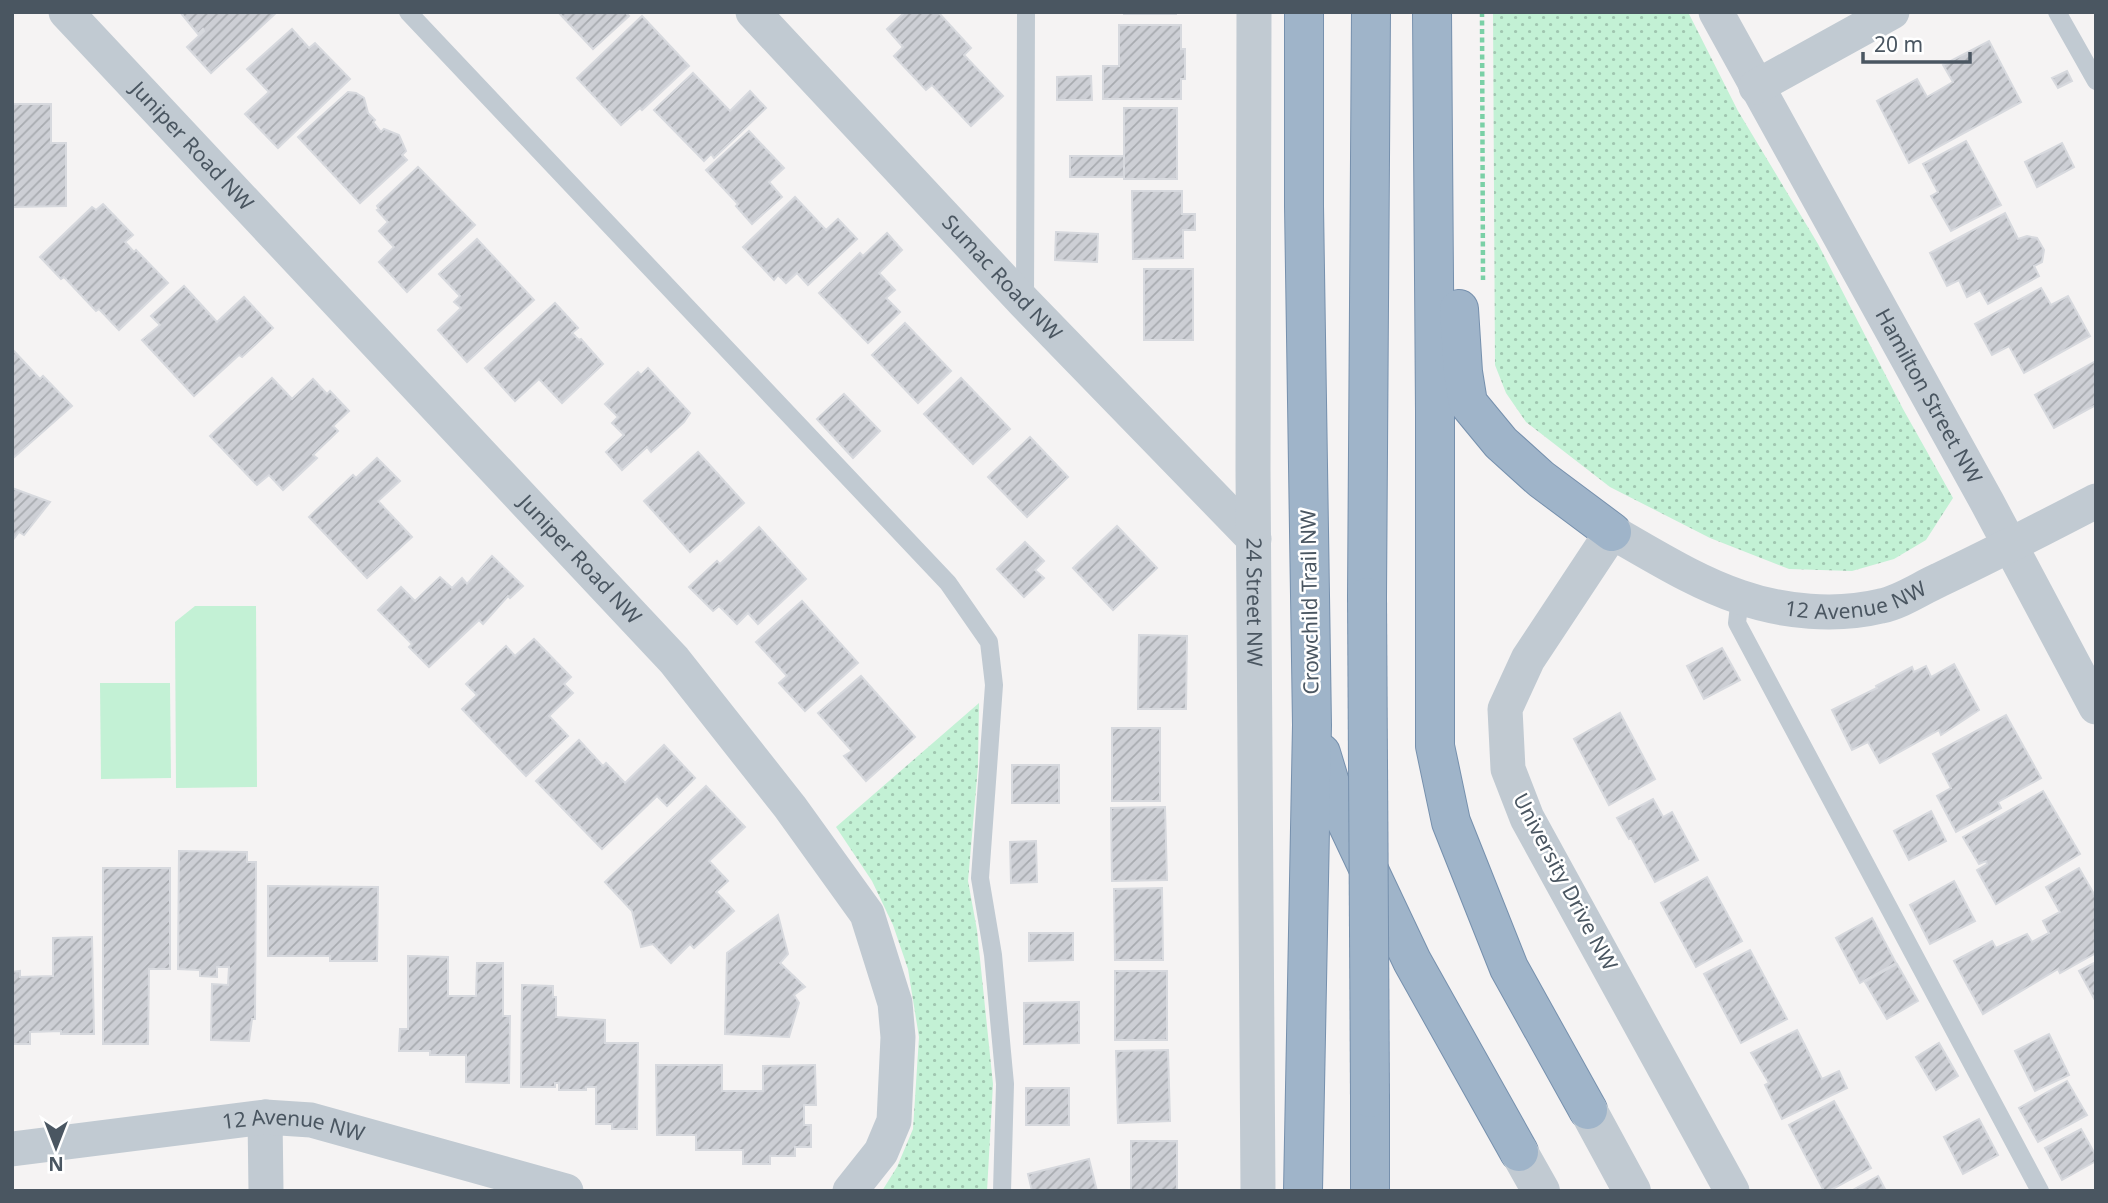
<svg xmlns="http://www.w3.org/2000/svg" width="2108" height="1203" font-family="'Noto Sans',sans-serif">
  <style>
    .green { fill: url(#green-dots) }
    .pitch { fill: #c3f1d5 }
    .building { fill: url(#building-hatch); stroke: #d7d9de; stroke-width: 2 }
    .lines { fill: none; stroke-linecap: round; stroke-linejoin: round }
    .trunk-casing { stroke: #7690ad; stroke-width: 40 }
    .path { stroke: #7ad0a6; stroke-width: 4.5; stroke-dasharray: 5 3.5; stroke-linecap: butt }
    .service { stroke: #c1cad2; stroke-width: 18 }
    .minor { stroke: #c1cad2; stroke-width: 35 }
    .tertiary { stroke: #c1cad2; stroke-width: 38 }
    .trunk { stroke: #9fb4c9; stroke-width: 38 }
    .trunk-bridge-casing { stroke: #7690ad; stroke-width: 40; stroke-linecap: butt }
    .trunk-bridge { stroke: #9fb4c9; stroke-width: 38 }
    .labels { text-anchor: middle; stroke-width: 5; stroke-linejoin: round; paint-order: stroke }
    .street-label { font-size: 21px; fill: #4a5661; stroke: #fff }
  </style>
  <defs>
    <pattern id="green-dots" width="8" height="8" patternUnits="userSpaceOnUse" patternTransform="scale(1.75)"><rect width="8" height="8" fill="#c3f1d5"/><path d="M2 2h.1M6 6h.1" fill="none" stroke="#a0c6b0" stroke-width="1.8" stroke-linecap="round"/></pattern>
    <pattern id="building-hatch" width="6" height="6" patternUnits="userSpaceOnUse" patternTransform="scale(1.75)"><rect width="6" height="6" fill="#cdcfd5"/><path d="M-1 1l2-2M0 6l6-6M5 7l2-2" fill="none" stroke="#a8abb0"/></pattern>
  </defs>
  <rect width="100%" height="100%" fill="#f5f3f3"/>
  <!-- green -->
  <g class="green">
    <polygon points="1493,12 1688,12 1738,111 1818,244 1903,409 1953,498 1926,540 1894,559 1852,571 1789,569 1710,538 1610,487 1526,422 1506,393 1495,365"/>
    <polygon points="979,703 978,766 968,881 977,930 993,1084 987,1191 882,1191 897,1167 913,1129 919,1037 908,969 893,925 872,881 836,827"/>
  </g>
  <!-- pitch -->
  <g class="pitch">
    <polygon points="195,606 256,606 257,787 176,788 175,622"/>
    <polygon points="100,683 170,683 171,778 101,779"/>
  </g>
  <!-- building -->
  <g class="building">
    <polygon points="180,12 277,12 211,73 187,47 204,31 203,29 198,34"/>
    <polygon points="558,12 625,12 629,16 593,49"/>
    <polygon points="905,12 938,12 971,48 964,55 1003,96 971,126 932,85 926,90 894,56 903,47 887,29"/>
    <rect x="1124" y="12" width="52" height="2"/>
    <polygon points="642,16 689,66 642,110 640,108 621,125 577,78"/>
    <polygon points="1119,25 1181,25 1181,49 1185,49 1185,79 1181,79 1181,99 1103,99 1103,66 1119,66"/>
    <polygon points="292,29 309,48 315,43 350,79 278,148 245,114 269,92 247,69"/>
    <polygon points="1989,41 2021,102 1909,163 1877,101 1917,79 1927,97 1953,82 1943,65"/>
    <polygon points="2067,71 2072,81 2058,88 2052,78"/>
    <polygon points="693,73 730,111 750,91 766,108 714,158 711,154 704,161 654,110"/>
    <polygon points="1091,76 1092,100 1057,100 1057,77"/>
    <polygon points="348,92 356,93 364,98 368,113 375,120 373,122 381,132 384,129 399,135 406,151 402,155 407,160 360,203 298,137"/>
    <polygon points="12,104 51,104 51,143 66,143 66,206 12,207"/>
    <rect x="1124" y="108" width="53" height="71"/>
    <polygon points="749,131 784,168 769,182 782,197 752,224 736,206 738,204 706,170"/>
    <polygon points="1966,141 2001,205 1951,231 1931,196 1938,192 1923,164"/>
    <polygon points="2062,143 2074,167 2037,187 2025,162"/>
    <rect x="1070" y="156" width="54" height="21"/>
    <polygon points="418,167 475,225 407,292 379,262 394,247 379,231 388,222 377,210 379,209 377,206"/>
    <polygon points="1132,191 1182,191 1182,214 1195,214 1195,230 1183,230 1183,258 1133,259"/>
    <polygon points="795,197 826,230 838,219 857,239 808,285 797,273 786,283 778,275 774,280 743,247"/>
    <polygon points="103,204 133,235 125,242 134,252 136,250 168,283 119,330 99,309 96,311 64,277 61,279 40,257 92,207 96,210"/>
    <polygon points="2005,213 2018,239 2027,236 2037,238 2044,250 2042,262 2034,266 2039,276 1988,304 1980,290 1967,297 1959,280 1947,286 1930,253"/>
    <polygon points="1056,232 1098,234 1097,262 1055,260"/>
    <polygon points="887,233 902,250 879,273 895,290 886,298 900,312 868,343 819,293 860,253 863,256"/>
    <polygon points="477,239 534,300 467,362 438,330 461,308 454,302 460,296 439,274"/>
    <rect x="1144" y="269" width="49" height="71"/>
    <polygon points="184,286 217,322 244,297 273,328 242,357 239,355 194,396 142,340 160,325 151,316"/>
    <polygon points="2041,288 2051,305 2068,296 2090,336 2024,373 2009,346 1992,355 1975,324"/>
    <polygon points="555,303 578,328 572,333 579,340 581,339 603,364 562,403 539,379 515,401 485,368"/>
    <polygon points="905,323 951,371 918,403 872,355"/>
    <polygon points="12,349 40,379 43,376 72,406 12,459"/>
    <polygon points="2096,361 2096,405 2054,428 2035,395"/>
    <polygon points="648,368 690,413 684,422 651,452 647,447 622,470 606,452 624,435 612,423 618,417 605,404 638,372 641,375"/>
    <polygon points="272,378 292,399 313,379 327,394 330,391 349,411 333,426 338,431 313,455 317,458 283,490 269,475 257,485 210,436"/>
    <polygon points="961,378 1010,429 973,464 924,414"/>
    <polygon points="844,394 880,431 853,458 817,419"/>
    <polygon points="1030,437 1068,477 1027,517 988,477"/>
    <polygon points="698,452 744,503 690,552 644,501"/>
    <polygon points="377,458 400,481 378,501 412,537 367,578 309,517 353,475 356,478"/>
    <polygon points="12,488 50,502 24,535 19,532 12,541"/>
    <polygon points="1117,526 1157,568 1113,610 1073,568"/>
    <polygon points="759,527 806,579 758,624 748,613 737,624 719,606 713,611 689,587 717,561 720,564"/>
    <polygon points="1025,542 1044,561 1035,570 1044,578 1024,597 997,569"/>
    <polygon points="492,556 523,586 510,598 508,596 483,624 479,620 429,667 409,647 412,644 378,610 401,587 415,601 440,577 452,588 462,578 467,584"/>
    <polygon points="802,601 858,663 805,711 779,683 787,676 756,642"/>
    <polygon points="1139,635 1187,636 1186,709 1138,709"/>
    <polygon points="534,639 571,677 564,684 573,693 549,716 568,736 526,776 462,709 477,695 466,684 506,646 515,656"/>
    <polygon points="1722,648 1740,680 1704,699 1687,666"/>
    <polygon points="1954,664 1979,710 1941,735 1939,730 1880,763 1868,742 1852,750 1832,710 1877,688 1876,686 1912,667 1914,672 1926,666 1931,677"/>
    <polygon points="861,676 915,737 866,781 844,756 852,751 818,713"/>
    <polygon points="1620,713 1655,779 1609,805 1574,739"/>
    <polygon points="2006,715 2041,778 1998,802 2001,808 1956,832 1937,796 1951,788 1933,754"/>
    <rect x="1112" y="728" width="48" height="73"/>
    <polygon points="579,740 603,766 606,763 625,783 664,745 695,778 667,806 657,796 602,849 536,781"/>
    <rect x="1012" y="765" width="47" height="38"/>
    <polygon points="706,786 745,827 709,861 728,881 716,892 734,911 694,948 690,944 671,963 653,944 641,947 632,911 605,882"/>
    <polygon points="2043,791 2080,854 1996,904 1977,870 1987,864 1986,861 1979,864 1963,837"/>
    <polygon points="1653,799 1663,817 1672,812 1698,860 1655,882 1631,838 1629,839 1617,818"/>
    <polygon points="1165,807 1167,880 1112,881 1111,808"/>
    <polygon points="1931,811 1946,841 1909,860 1894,831"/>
    <polygon points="1036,841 1037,882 1011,883 1010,842"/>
    <polygon points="179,851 247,852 247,862 256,862 255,1019 252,1019 249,1041 211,1040 212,984 228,985 229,967 217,967 217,977 200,976 200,970 178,969"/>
    <polygon points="103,868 170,868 170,969 149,969 148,1044 103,1044"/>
    <polygon points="2079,868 2094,894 2096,893 2096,953 2060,973 2058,969 1983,1014 1954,961 1992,941 1996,948 2027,934 2032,942 2049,933 2043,921 2060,912 2046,887"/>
    <polygon points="1707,877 1742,941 1696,967 1661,903"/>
    <polygon points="1954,881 1975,921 1930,944 1910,905"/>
    <polygon points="268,886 378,887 377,961 330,961 330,956 268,956"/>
    <polygon points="1162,888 1163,960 1115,960 1114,889"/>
    <polygon points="778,915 788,954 780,963 805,987 794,995 799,1003 789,1037 725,1034 727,953"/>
    <polygon points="1872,918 1896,963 1860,983 1836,938"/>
    <polygon points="1029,933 1073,933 1073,960 1029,961"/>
    <polygon points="92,937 94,1034 61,1034 61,1031 30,1032 30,1044 12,1044 12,972 20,971 20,977 53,976 53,938"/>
    <polygon points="1750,950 1787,1019 1741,1043 1704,974"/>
    <polygon points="408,956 448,957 448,996 476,996 477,963 503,963 503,1016 510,1016 509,1083 466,1082 466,1055 430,1055 430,1051 399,1051 400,1029 408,1029"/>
    <polygon points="2096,962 2096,1002 2079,971"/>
    <polygon points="1897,964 1918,1001 1887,1019 1865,982"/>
    <rect x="1115" y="971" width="52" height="69"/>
    <polygon points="522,985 553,986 553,997 556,997 556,1017 605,1020 605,1043 638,1043 637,1129 612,1129 612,1124 596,1124 596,1087 586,1087 586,1090 559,1090 559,1083 555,1083 555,1087 521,1087"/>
    <polygon points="1079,1002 1079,1043 1024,1044 1024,1003"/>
    <polygon points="1797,1030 1822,1079 1839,1071 1847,1088 1782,1119 1765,1085 1769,1083 1751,1053"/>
    <polygon points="2049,1034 2069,1075 2035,1091 2015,1051"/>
    <polygon points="1939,1043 1958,1076 1936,1090 1916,1057"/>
    <polygon points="1168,1050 1170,1121 1118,1123 1116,1051"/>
    <polygon points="656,1065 722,1065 722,1091 763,1091 763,1066 815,1065 816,1105 804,1105 804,1125 811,1125 811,1147 795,1147 795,1156 770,1156 770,1164 743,1164 743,1150 696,1150 696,1135 657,1135"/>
    <polygon points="2067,1081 2087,1115 2038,1142 2019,1108"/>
    <rect x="1026" y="1088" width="43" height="37"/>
    <polygon points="1834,1101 1871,1168 1829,1191 1824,1191 1789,1125"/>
    <polygon points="1979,1119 1998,1155 1963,1174 1944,1137"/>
    <polygon points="2081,1129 2096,1156 2096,1161 2062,1180 2045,1148"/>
    <rect x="1131" y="1141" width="46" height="50"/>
    <polygon points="1089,1159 1097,1191 1032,1191 1028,1174"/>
    <polygon points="1878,1176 1886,1191 1851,1191"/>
  </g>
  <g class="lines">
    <defs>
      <g id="trunk">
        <polyline points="1432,12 1435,411 1435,746 1451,822 1509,968 1588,1110"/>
        <polyline points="1459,309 1463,372 1468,403 1501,443 1541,479 1612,532"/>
        <polyline points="1367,597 1371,12"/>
        <polyline points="1321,753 1334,796 1412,961 1519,1152"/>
        <polyline points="1303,1191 1312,725 1304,206 1304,12"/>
        <polyline points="1370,1191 1370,1098"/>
      </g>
    </defs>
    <!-- trunk casing -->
    <use href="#trunk" class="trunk-casing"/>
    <!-- path -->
    <polyline class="path" points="1482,12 1483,280"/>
    <!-- service -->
    <g class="service">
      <polyline points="408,12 948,583 989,642 994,685 980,878 993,955 1005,1084 1002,1191"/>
      <polyline points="2057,12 2096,81"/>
      <polyline points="1025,299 1026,12"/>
      <polyline points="1740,597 1737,623 2040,1191"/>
    </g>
    <!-- minor -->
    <g class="minor">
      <path id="s1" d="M66,12L674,660L790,807L867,914L895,1003L898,1037L894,1121L881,1152L850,1191"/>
      <path id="s2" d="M753,12L1024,302L1254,539"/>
      <path id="s3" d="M1254,12L1253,469L1258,1191"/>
      <path id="s4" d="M1716,12L1987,502L2096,707"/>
      <polyline points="1756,87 1892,12"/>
      <polyline points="265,1117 266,1191"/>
      <path id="s5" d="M12,1149L265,1117L311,1120L566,1191"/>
      <path id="s6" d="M1732,1191L1527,818L1508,769L1505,709L1528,659L1612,532C1653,555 1695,582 1740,597C1783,612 1836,617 1881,606C1901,602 1921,588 1939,580C1992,555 2044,528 2096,501"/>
    </g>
    <!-- tertiary -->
    <g class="tertiary">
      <polyline points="1588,1110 1632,1191"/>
      <polyline points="1519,1152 1541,1191"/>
    </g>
    <!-- trunk -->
    <use href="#trunk" class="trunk"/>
    <defs>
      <polyline id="trunk-bridge" points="1367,597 1370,1098"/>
    </defs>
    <!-- trunk-bridge casing -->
    <use href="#trunk-bridge" class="trunk-bridge-casing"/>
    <!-- trunk-bridge -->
    <use href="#trunk-bridge" class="trunk-bridge"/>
  </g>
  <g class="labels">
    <!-- street labels -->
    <g class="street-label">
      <text dy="7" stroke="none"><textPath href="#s1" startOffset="184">Juniper Road NW</textPath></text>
      <text dy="7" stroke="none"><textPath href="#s2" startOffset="364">Sumac Road NW</textPath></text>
      <text dy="7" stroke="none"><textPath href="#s4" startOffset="439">Hamilton Street NW</textPath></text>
      <text dy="7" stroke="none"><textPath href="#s1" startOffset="751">Juniper Road NW</textPath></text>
      <text dy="7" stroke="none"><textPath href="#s6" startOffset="1008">12 Avenue NW</textPath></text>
      <text dy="7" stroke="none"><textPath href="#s3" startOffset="590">24 Street NW</textPath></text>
      <text transform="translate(1310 602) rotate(-91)" y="7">Crowchild Trail NW</text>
      <text transform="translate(1565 882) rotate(62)" y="7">University Drive NW</text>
      <text dy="7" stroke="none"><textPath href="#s5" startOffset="284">12 Avenue NW</textPath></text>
    </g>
  </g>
  <!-- border -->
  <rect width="2108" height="1203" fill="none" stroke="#4a5661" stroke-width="28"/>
  <!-- north arrow -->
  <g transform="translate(56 1147) rotate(180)" stroke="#ffffff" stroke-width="5" paint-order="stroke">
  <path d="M0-5L12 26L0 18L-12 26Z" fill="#4a5661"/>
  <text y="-10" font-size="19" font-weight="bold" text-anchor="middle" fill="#4a5661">N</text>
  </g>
  <!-- scale -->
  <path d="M1863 52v10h107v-10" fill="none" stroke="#4a5661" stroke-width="3.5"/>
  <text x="1874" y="52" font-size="21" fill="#4a5661" stroke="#ffffff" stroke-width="5" paint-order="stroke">20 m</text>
</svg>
